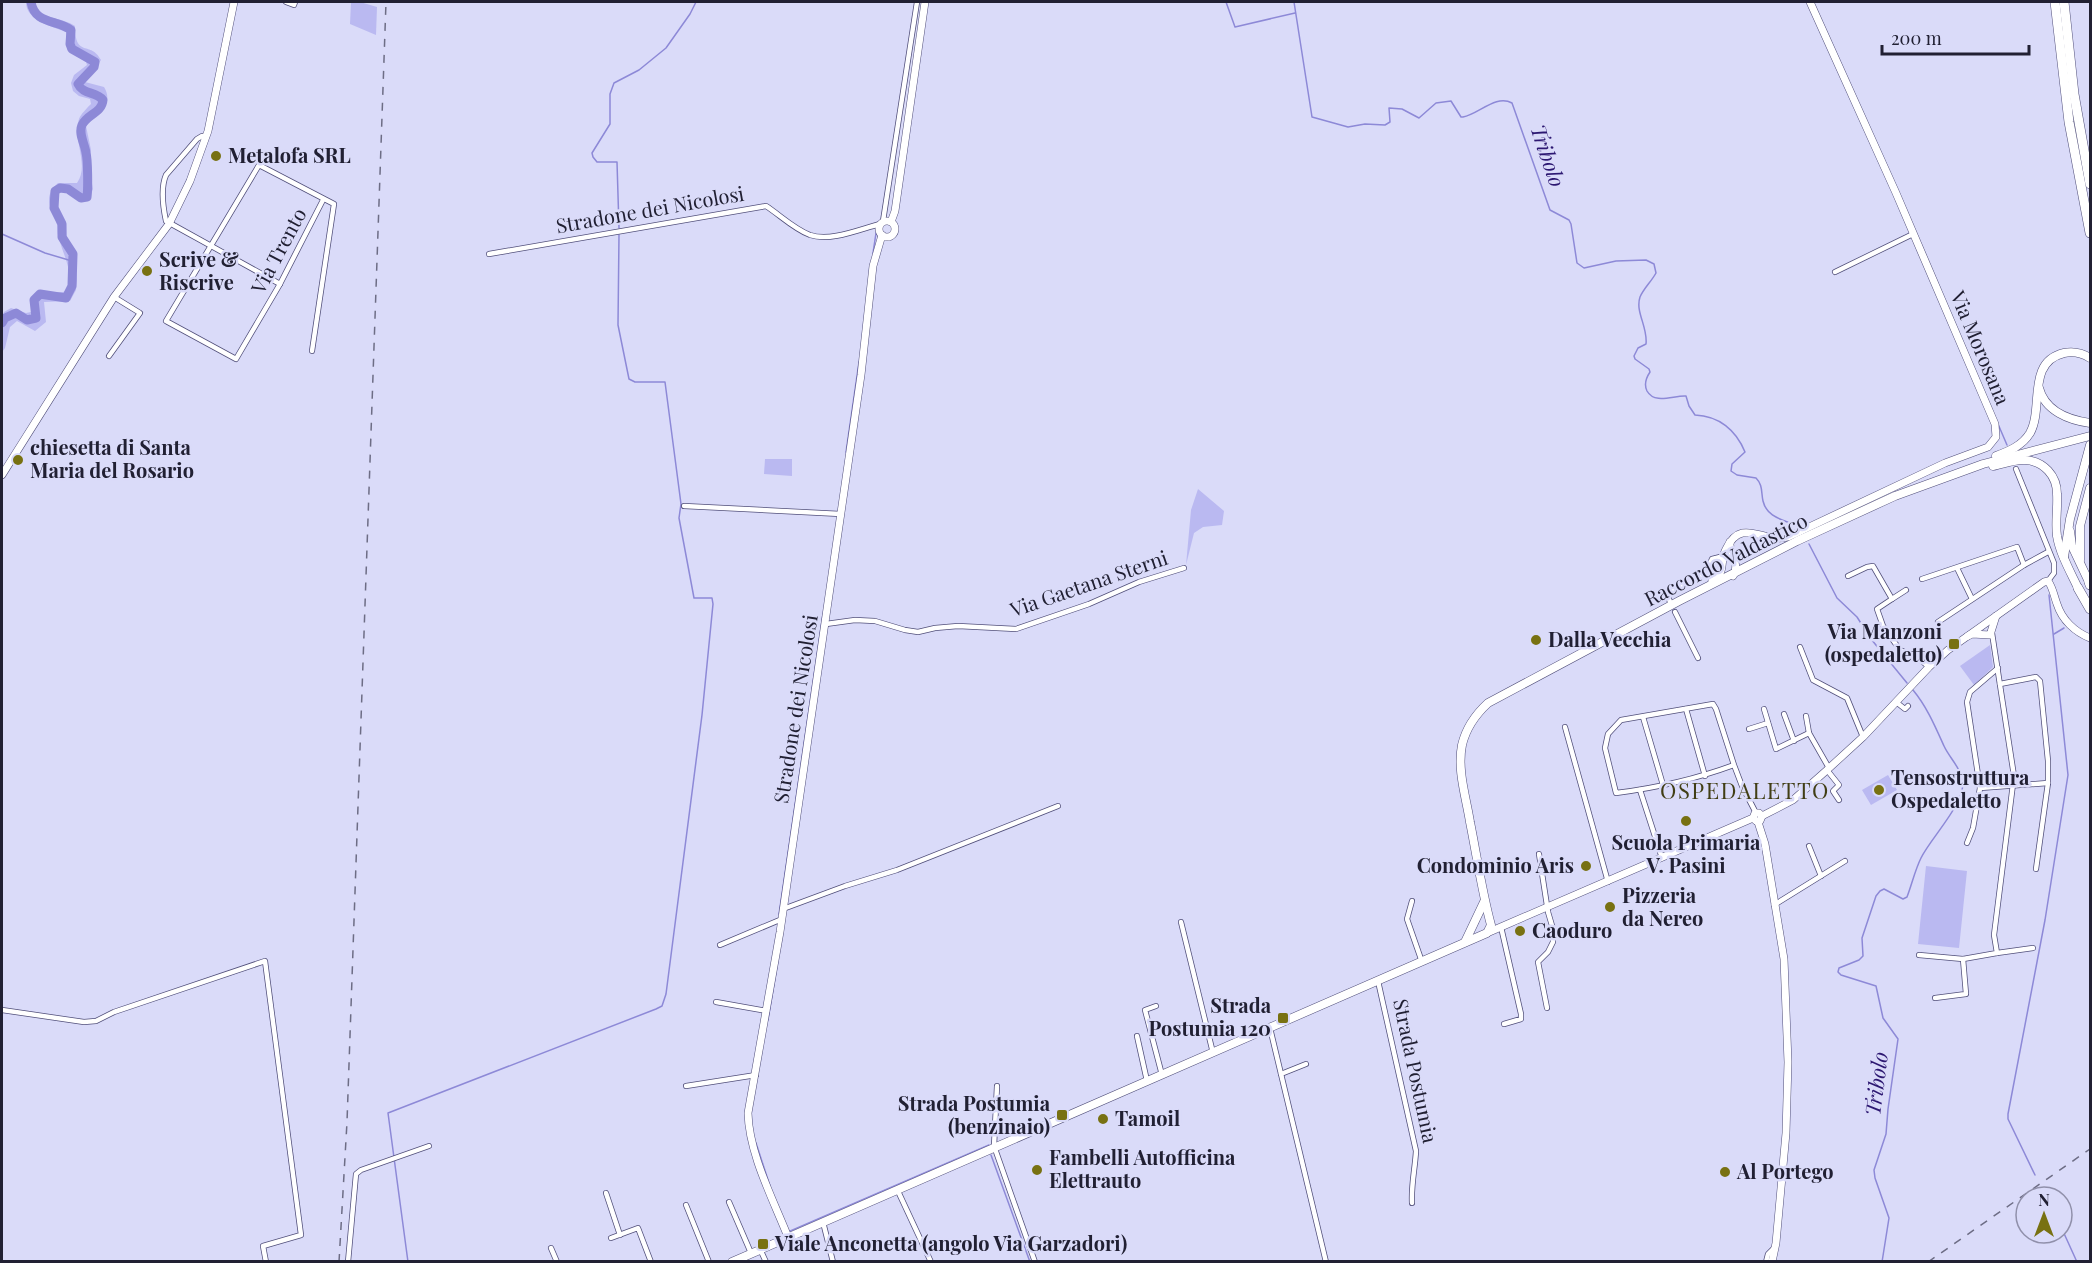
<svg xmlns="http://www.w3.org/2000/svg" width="2092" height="1263" font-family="'Playfair Display',serif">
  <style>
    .green { fill: #bab9f1 }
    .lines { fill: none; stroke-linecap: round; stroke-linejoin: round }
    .stream { stroke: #8d89d7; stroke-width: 1.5 }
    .river { stroke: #8d89d7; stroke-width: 9 }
    .street-casing { stroke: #514f7a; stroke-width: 6 }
    .secondary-casing { stroke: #514f7a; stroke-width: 8 }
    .primary-casing { stroke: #514f7a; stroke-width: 9 }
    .highway-casing { stroke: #514f7a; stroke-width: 10 }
    .street { stroke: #fff; stroke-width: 4.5 }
    .secondary { stroke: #fff; stroke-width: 7 }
    .primary { stroke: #fff; stroke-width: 8 }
    .highway { stroke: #fff; stroke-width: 9 }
    .rail { stroke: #6d6d85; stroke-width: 1.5; stroke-dasharray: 8 8; stroke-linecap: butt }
    .poi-dot { fill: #787112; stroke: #dadbf9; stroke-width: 2 }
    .labels { text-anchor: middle; stroke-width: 5; stroke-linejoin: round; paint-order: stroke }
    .poi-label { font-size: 20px; font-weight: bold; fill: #212033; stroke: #dadbf9; text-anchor: start }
    .street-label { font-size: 20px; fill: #212033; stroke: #dadbf9 }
    .water-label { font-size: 21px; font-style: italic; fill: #2d1872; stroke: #dadbf9 }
    .quarter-label { font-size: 22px; letter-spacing: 1.5px; fill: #413e15; stroke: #dadbf9 }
  </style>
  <rect width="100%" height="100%" fill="#dadbf9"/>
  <!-- green -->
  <g class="green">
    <path d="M26,2H34C34,19 63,17 75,26C75,59 91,40 101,60L85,82L104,87C115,105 96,114 86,126L91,150L89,165L93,189L90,197L81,202L66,192H59L57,204L66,222L67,239L75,253L77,280L76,290L70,301L44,302L46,322L35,331L17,321L10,327L5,348L2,352V317L4,312L11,308L26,313L31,312L33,308L32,298L37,292C47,290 58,294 67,291C75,273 62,253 58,235C57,231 58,226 56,221C50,206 43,197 58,183H77C90,165 72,139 79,119C81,114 87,108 91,104L90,99L79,96L73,91L71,83L74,75L87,65L86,62L67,50L66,32C52,26 26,21 26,2Z"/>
    <polygon points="351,2 360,2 377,7 376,35 350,24"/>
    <polygon points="765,459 792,459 792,476 764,474"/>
    <polygon points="1198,489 1224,511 1222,525 1203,527 1194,533 1186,565 1191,510"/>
    <polygon points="1990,645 1993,667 1974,685 1960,666"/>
    <polygon points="1888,775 1897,790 1871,805 1862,790"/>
    <polygon points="1926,866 1967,871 1959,948 1918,944"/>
  </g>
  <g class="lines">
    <!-- stream -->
    <g class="stream">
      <polyline points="1226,2 1235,27 1295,13"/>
      <path d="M1294,2L1312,117L1348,127L1365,124L1385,125L1390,122L1389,108L1402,109L1419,118L1436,103L1451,101L1461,117H1463C1479,114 1496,94 1512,103L1550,210L1569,220L1571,224L1577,263L1584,268L1616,261L1646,260L1654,264L1656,273C1651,282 1644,288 1640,297C1635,312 1648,327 1646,344L1638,348L1634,356L1635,359L1649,369L1650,372C1646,378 1644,385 1647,391C1655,405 1674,395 1686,396L1689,406L1695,415C1719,416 1736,430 1745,452L1732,464L1731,471L1737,475L1756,478C1763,485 1761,492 1763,501C1767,519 1787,520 1801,528"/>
      <polyline points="619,228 617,162 597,162 593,157 592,153 610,124 610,94 614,83 639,70 666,48 690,14 696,2"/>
      <polyline points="2,234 45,253 72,261"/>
      <polyline points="873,253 876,233"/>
      <polyline points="1998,424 2007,445"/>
      <polyline points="846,452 859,362"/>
      <polyline points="1809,544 1837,598 1857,617 1871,639 1907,683"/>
      <polyline points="2054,634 2064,628"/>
      <polyline points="779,914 823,614"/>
      <polyline points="768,1020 778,960"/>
      <polyline points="756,1143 770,1186"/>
      <polyline points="991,1155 1030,1262"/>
      <polyline points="2035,1175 2008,1119 2008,1114 2045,920 2068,775 2049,595"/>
      <polyline points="2043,1189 2047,1197"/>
      <polyline points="2062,1229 2077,1262"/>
      <polyline points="788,1232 989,1145"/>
      <polyline points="408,1262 388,1113 656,1009 662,1006 666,994 702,715 713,604 712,598 694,598 679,518 681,504 665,382 635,382 629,379 618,325 619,235"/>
      <path d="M1882,1262L1889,1218L1875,1178L1874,1170L1886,1134L1888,1109L1898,1039L1883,1018L1876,986L1841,975L1838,972L1839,968L1859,960L1863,956L1862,938L1876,896L1880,891L1884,889L1903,899L1907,897C1912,884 1915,870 1921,858C1931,837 1969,800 1962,778C1959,766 1949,757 1944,746C1935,726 1927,707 1913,690"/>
    </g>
    <!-- river -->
    <path class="river" d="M2,323L5,318L16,313L27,320L36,318L34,300L40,294L66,298L72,286L73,254L62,237V224L54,208L55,191L60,188L68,189L81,198L87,197C88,190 88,160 86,153C85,144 78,134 82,125C87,114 102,113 103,100C96,91 83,95 78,84L94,67L95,62L72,49L70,44L71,30C57,19 35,25 31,2"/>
    <defs>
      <g id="street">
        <polyline points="286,2 294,5 295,2"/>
        <path d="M206,136H202L197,139L166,175C160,189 163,207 166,221L280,284"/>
        <polyline points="883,221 917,2"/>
        <path d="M489,254L766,206C780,215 794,229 810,235C831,242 860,229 880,224"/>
        <polyline points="1835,272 1913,234"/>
        <polyline points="312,351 334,204 259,165 166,321 236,359 280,284 323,200"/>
        <polyline points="109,356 140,313 114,297"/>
        <polyline points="2016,469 2054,563 2054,573 2048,581"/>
        <polyline points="684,506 841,514"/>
        <polyline points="1957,568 1972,599"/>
        <polyline points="1848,576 1867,567 1873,566 1892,599 1877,609 1883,626 1900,650 1918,658 1929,667"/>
        <polyline points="1922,579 2017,547 2024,565"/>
        <polyline points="1892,599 1906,590"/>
        <polyline points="1670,602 1668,596 1671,591 1706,573 1712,559 1724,556"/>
        <polyline points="1675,612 1698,658"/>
        <polyline points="1938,622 2024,565 2048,552"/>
        <polyline points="826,624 855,620 875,621 905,630 918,632 935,628 958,626 1016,629 1089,604 1139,582 1184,568"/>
        <polyline points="1800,647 1813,680 1847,698 1863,737"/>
        <polyline points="2000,684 2036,677 2040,681 2048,761 2048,783 2036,869"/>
        <polyline points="1896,702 1905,709 1908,706"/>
        <polyline points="1686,709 1705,776"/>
        <polyline points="1764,709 1776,749 1809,733 1829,768"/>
        <polyline points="1784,714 1794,741"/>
        <polyline points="1806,716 1809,733"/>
        <polyline points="1643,717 1663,785"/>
        <polyline points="1565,727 1608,882"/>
        <polyline points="1749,729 1768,723"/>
        <path d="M1734,765C1696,779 1656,788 1616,793L1605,748L1608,734L1621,720L1713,704L1716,709L1734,765L1742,786L1756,813"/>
        <polyline points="1827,770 1839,785 1833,791 1839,800"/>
        <polyline points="1980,788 2048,783"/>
        <polyline points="1640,790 1662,858"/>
        <polyline points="1967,843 1973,828 1980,788 1967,702 1970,692 1998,668"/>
        <polyline points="1809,846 1821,876"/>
        <polyline points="1539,854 1548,912 1553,929 1553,942 1548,952 1538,962 1547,1008"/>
        <polyline points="1412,901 1407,919 1422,962"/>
        <polyline points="1774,905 1845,861"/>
        <polyline points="783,909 845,886 897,870 1058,806"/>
        <polyline points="1181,922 1213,1053"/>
        <polyline points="1501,927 1521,1014 1521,1019 1504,1024"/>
        <polyline points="720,945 782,919"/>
        <polyline points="1997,953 2033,948"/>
        <polyline points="1919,955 1963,959 1997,953 1994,935 2014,776 1992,633"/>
        <path d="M1378,981L1416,1151C1415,1169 1411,1185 1412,1203"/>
        <polyline points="1935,998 1966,994 1963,959"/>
        <polyline points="716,1002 767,1011"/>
        <polyline points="1156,1006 1145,1010 1162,1075"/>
        <polyline points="2,1010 84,1022 96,1021 114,1012 265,961 301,1235 263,1246 266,1262"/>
        <polyline points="1270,1028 1326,1262"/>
        <polyline points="1137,1036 1147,1081"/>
        <polyline points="1281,1074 1306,1064"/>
        <polyline points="686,1086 756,1075"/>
        <polyline points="997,1086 994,1146 1035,1262"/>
        <polyline points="897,1189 931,1262"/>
        <polyline points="606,1193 620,1235"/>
        <polyline points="729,1202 751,1253"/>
        <polyline points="686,1205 709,1262"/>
        <polyline points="823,1222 833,1262"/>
        <polyline points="611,1238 638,1228 651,1262"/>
        <polyline points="551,1248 557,1262"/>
        <polyline points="760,1249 766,1262"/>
        <polyline points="348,1262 356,1174 361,1170 429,1146"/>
        <polyline points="1766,1262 1768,1254 1775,1247"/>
      </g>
      <g id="secondary">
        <circle cx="887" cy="229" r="8"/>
        <polyline points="891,222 895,211 925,2"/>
        <polyline points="2,475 114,297 169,224 190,181 208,131 234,2"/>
        <path d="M1730,542C1729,555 1741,564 1733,576"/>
        <path d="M1712,581C1727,573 1719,561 1726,549C1742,516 1763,544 1788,537L1945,463L1988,447L1996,437L1995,424L1896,193L1810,2"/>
        <polyline points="1968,636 1972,634 1990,635 1996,616"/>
        <path d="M1753,818L1756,821H1760L1762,816L1793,800L1827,770L1863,737L1929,667L1948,650L2044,582L2048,581C2053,588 2054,596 2057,604C2062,620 2075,632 2090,638"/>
        <polyline points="1758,822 1765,844 1784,959 1788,1062 1786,1133 1776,1243 1772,1262"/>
        <polyline points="1487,933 1753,818 1755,813 1759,813 1762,816"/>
        <path d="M788,1237C773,1199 749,1154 748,1113L780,932L861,375L873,266L882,235"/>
      </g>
      <g id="primary">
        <path d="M2039,388C2045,411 2069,420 2090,423"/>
        <path d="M1996,456C2009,451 2022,446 2030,433C2044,408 2026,362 2064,353C2074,351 2082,353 2090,358"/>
        <path d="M1993,466C2003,464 2015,459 2025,460C2044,461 2057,476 2057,494C2058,508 2055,522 2057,536C2060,554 2070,571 2078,588"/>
        <polyline points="2070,531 2072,546 2089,582"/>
        <polyline points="2064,557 2070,519 2090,445"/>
        <polyline points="2080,560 2080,526 2090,488"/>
        <polyline points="1465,942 1484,902"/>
        <path d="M732,1262L1487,933L1491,925C1482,892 1477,857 1470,822C1466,797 1457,770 1462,745C1466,728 1476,714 1488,703L1679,601L1797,541L1895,496L1983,464L2090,436"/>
      </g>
      <g id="highway">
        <polyline points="2055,2 2069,122 2090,233"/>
        <polyline points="2064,2 2074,94 2090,184"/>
        <polyline points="2089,582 2090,585"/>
        <polyline points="2078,588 2090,609"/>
      </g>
    </defs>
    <!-- street casing -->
    <use href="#street" class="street-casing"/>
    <!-- secondary casing -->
    <use href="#secondary" class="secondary-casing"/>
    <!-- primary casing -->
    <use href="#primary" class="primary-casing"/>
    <!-- highway casing -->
    <use href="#highway" class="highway-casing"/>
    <!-- street -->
    <use href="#street" class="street"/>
    <!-- secondary -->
    <use href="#secondary" class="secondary"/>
    <!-- primary -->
    <use href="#primary" class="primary"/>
    <!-- highway -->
    <use href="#highway" class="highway"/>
    <!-- rail -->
    <g class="rail">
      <polyline points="339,1262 347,1122 386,2"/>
      <polyline points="1928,1262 2090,1149"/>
    </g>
  </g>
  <!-- markers -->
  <g class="poi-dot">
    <circle cx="216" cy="156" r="6"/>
    <circle cx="147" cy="271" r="6"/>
    <circle cx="18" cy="460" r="6"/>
    <circle cx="1536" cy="640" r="6"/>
    <rect x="1948" y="638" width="12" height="12" rx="3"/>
    <circle cx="1879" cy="790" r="6"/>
    <circle cx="1686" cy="821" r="6"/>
    <circle cx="1586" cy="866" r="6"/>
    <circle cx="1610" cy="907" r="6"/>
    <circle cx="1520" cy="931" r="6"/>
    <rect x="1277" y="1012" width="12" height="12" rx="3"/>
    <rect x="1056" y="1109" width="12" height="12" rx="3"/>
    <circle cx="1103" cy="1119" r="6"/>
    <circle cx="1037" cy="1170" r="6"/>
    <circle cx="1725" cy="1172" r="6"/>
    <rect x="757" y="1238" width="12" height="12" rx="3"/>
  </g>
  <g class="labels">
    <!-- poi labels -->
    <g class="poi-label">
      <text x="228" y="163">Metalofa SRL</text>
      <text x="159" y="267">Scrive &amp;<tspan x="159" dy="23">Riscrive</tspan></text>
      <text x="30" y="455">chiesetta di Santa<tspan x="30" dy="23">Maria del Rosario</tspan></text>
      <text x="1942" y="639" text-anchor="end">Via Manzoni<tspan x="1942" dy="23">(ospedaletto)</tspan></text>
      <text x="1548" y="647">Dalla Vecchia</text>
      <text x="1891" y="785">Tensostruttura<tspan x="1891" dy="23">Ospedaletto</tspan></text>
      <text x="1686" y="850" text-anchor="middle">Scuola Primaria<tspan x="1686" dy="23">V. Pasini</tspan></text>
      <text x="1574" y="873" text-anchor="end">Condominio Aris</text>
      <text x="1622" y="903">Pizzeria<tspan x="1622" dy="23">da Nereo</tspan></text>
      <text x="1532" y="938">Caoduro</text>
      <text x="1271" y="1013" text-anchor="end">Strada<tspan x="1271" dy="23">Postumia 120</tspan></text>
      <text x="1050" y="1111" text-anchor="end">Strada Postumia<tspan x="1050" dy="23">(benzinaio)</tspan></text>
      <text x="1115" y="1126">Tamoil</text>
      <text x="1049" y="1165">Fambelli Autofficina<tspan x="1049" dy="23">Elettrauto</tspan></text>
      <text x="1737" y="1179">Al Portego</text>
      <text x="775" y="1251">Viale Anconetta (angolo Via Garzadori)</text>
    </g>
    <!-- street labels -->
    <g class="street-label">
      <text transform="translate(650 210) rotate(-10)" y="7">Stradone dei Nicolosi</text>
      <text transform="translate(279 251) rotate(-62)" y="7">Via Trento</text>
      <text transform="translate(1980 348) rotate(67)" y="7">Via Morosana</text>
      <text transform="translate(1726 560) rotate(-27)" y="7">Raccordo Valdastico</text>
      <text transform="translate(1089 584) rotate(-19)" y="7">Via Gaetana Sterni</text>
      <text transform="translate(796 709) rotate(-81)" y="7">Stradone dei Nicolosi</text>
      <text transform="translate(1415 1071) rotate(78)" y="7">Strada Postumia</text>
    </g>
    <!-- water labels -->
    <g class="water-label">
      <text transform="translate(1547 156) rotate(71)" y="7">Tribolo</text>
      <text transform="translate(1877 1084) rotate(-83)" y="7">Tribolo</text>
    </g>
    <!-- quarter labels -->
    <g class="quarter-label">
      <text x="1745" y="799">OSPEDALETTO</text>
    </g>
  </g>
  <!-- border -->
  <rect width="2092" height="1263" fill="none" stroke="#212033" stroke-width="6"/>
  <!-- north arrow -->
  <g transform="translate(2044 1215)"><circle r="28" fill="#dadbf9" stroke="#9090aa" stroke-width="1.5"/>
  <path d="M0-4.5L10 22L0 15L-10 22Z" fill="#787112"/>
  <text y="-9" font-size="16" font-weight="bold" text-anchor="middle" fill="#212033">N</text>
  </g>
  <!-- scale -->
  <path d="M1882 45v9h147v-9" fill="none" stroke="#212033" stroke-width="3"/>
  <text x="1891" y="45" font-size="18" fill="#212033" stroke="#dadbf9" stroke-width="4.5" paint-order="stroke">200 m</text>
</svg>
